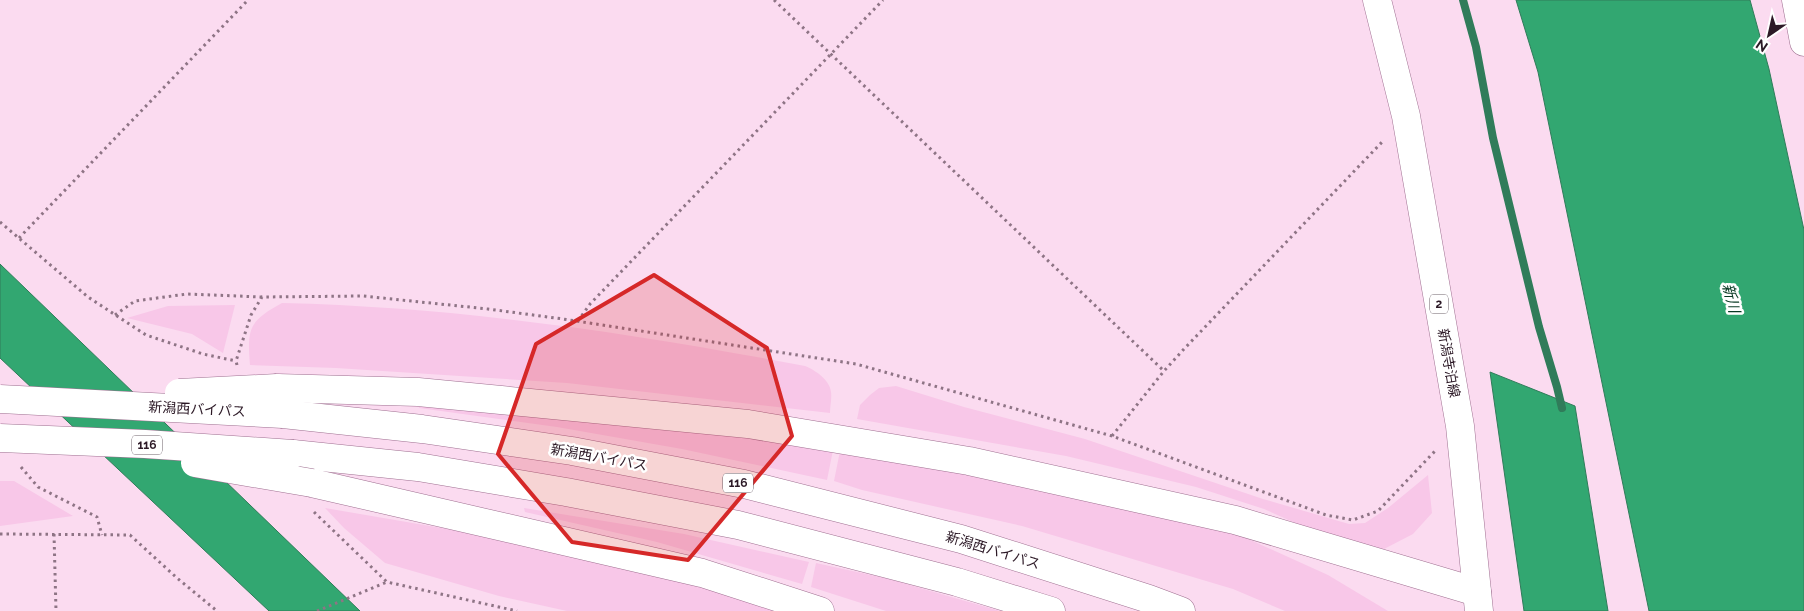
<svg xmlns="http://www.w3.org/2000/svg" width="1804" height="611" font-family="Raleway,'Noto Sans JP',sans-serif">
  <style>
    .green { fill: #f8c7e8 }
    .water { fill: #32a771; stroke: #307c5a }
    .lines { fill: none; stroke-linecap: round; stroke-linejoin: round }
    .stream { stroke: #307c5a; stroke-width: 8 }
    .minor-casing { stroke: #9f7091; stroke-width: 29 }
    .major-casing { stroke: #9f7091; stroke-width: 29 }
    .highway-casing { stroke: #9f7091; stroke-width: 29 }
    .path { stroke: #8e7485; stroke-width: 3; stroke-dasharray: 2.5 4; stroke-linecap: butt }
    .minor { stroke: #fff; stroke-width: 28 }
    .major { stroke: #fff; stroke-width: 28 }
    .highway { stroke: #fff; stroke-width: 28 }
    .highway-bridge-casing { stroke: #9f7091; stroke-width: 29; stroke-linecap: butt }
    .highway-bridge { stroke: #fff; stroke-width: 28 }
    .marked { fill: #d62828; fill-opacity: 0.2; stroke: #d62828; stroke-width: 4; stroke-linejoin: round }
    .labels { text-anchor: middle; stroke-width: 5; stroke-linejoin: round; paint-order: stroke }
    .shield { fill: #fff; stroke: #6b5e67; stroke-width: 1 }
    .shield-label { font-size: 12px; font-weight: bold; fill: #2c1926 }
    .street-label { font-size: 14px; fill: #2c1926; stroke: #fff }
    .water-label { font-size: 15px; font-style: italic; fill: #073822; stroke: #fff }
  </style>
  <rect width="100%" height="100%" fill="#fbdbf0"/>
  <!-- green -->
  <g class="green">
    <path d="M282,303C458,307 632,333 805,366C815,370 830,380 831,392C832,398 830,406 830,413L567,383L336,368L250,365C247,328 249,321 282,303Z"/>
    <polygon points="235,305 223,353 192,334 127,318 168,306"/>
    <polygon points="896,386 964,407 1085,439 1263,499 1349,524 1365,523 1388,508 1428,475 1432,513 1413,534 1384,549 1329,538 1264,509 1196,487 1066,456 857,419 860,405 870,395 879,388"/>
    <polygon points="418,403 834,445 827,480 682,449 557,427 419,408"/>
    <polygon points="841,446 1235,533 1328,575 1388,611 1285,611 1233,589 1022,526 862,490 834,481"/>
    <polygon points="0,481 14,481 73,516 0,526"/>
    <polygon points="325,508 500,538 671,576 784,611 567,611 499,596 385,563 344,528"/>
    <polygon points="524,508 684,534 809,562 802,584 657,542 525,512"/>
    <polygon points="816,563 889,579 1000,611 886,611 811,587"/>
  </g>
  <!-- water -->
  <g class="water">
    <polygon points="1516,0 1750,0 1769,69 1804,230 1804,611 1649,611 1538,72"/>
    <polygon points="0,264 360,611 269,611 0,358"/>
    <polygon points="1490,372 1575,406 1608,611 1524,611"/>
  </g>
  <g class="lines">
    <!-- stream -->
    <polyline class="stream" points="1463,0 1476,47 1493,138 1539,327 1557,387 1562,408"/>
    <defs>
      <polyline id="minor" points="1796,0 1804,42"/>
      <polyline id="major" points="1377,0 1406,116 1460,426 1479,611"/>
      <g id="highway">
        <polyline points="277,388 418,392 748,424 969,461 1235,520 1477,592"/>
        <polyline points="283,414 422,429 572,451 744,484 961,539 1149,599 1181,611"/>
        <polyline points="293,454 418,467 566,492 738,525 957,582 1051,611"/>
        <polyline points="312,483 702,573 820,611"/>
      </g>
    </defs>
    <!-- minor casing -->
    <use href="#minor" class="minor-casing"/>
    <!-- major casing -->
    <use href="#major" class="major-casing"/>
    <!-- highway casing -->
    <use href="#highway" class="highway-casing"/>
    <!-- path -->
    <g class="path">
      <polyline points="774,0 1164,371"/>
      <polyline points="0,222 88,297 146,335 203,354 236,361"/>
      <polyline points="19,238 248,0"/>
      <polyline points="115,315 135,301 187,294 262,297"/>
      <polyline points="578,321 590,304 883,0"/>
      <polyline points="237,365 236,361 251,315 262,297 363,296 488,309 563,319 856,364 1112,436 1326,515 1353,520 1378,511 1436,450"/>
      <polyline points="1112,436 1164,371 1184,349 1384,140"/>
      <polyline points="21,467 38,487 97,517 102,535"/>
      <polyline points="314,512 387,582 517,611"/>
      <polyline points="0,534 130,535 177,578 217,611"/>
      <polyline points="54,534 56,611"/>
      <polyline points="317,611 387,582"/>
    </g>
    <!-- minor -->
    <use href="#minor" class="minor"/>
    <!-- major -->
    <use href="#major" class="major"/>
    <!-- highway -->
    <use href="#highway" class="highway"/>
    <defs>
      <g id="highway-bridge">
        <polyline points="179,393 277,388"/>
        <polyline points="0,399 283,414"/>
        <polyline points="0,438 145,444 293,454"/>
        <polyline points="195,463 312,483"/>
      </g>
    </defs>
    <!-- highway-bridge casing -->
    <use href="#highway-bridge" class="highway-bridge-casing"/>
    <!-- highway-bridge -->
    <use href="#highway-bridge" class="highway-bridge"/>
  </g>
  <!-- marked area -->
  <path class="marked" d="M654,275L767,348L792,436L688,560L572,542L498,454L536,344Z"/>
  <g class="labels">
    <!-- shield labels -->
    <g class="shield">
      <rect x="1430" y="294.5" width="18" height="19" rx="4"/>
      <rect x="132" y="435.5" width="30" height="19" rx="4"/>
      <rect x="723" y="473.5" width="30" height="19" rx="4"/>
    </g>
    <g class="shield-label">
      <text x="1439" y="308">2</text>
      <text x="147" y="449">116</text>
      <text x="738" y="487">116</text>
    </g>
    <!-- street labels -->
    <g class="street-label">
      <text transform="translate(1449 363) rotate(80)" y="5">新潟寺泊線</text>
      <text transform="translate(197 409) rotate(3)" y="5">新潟西バイパス</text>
      <text transform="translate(599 457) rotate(10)" y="5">新潟西バイパス</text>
      <text transform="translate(993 550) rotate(17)" y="5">新潟西バイパス</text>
    </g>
    <!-- water labels -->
    <g class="water-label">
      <text transform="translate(1731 298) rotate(76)" y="5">新川</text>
    </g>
  </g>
  <!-- north arrow -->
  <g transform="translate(1769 35) rotate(214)" stroke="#ffffff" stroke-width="4" paint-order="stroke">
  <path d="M0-4L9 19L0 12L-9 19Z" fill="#2c1926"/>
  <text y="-8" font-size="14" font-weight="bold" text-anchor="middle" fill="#2c1926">N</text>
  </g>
</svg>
